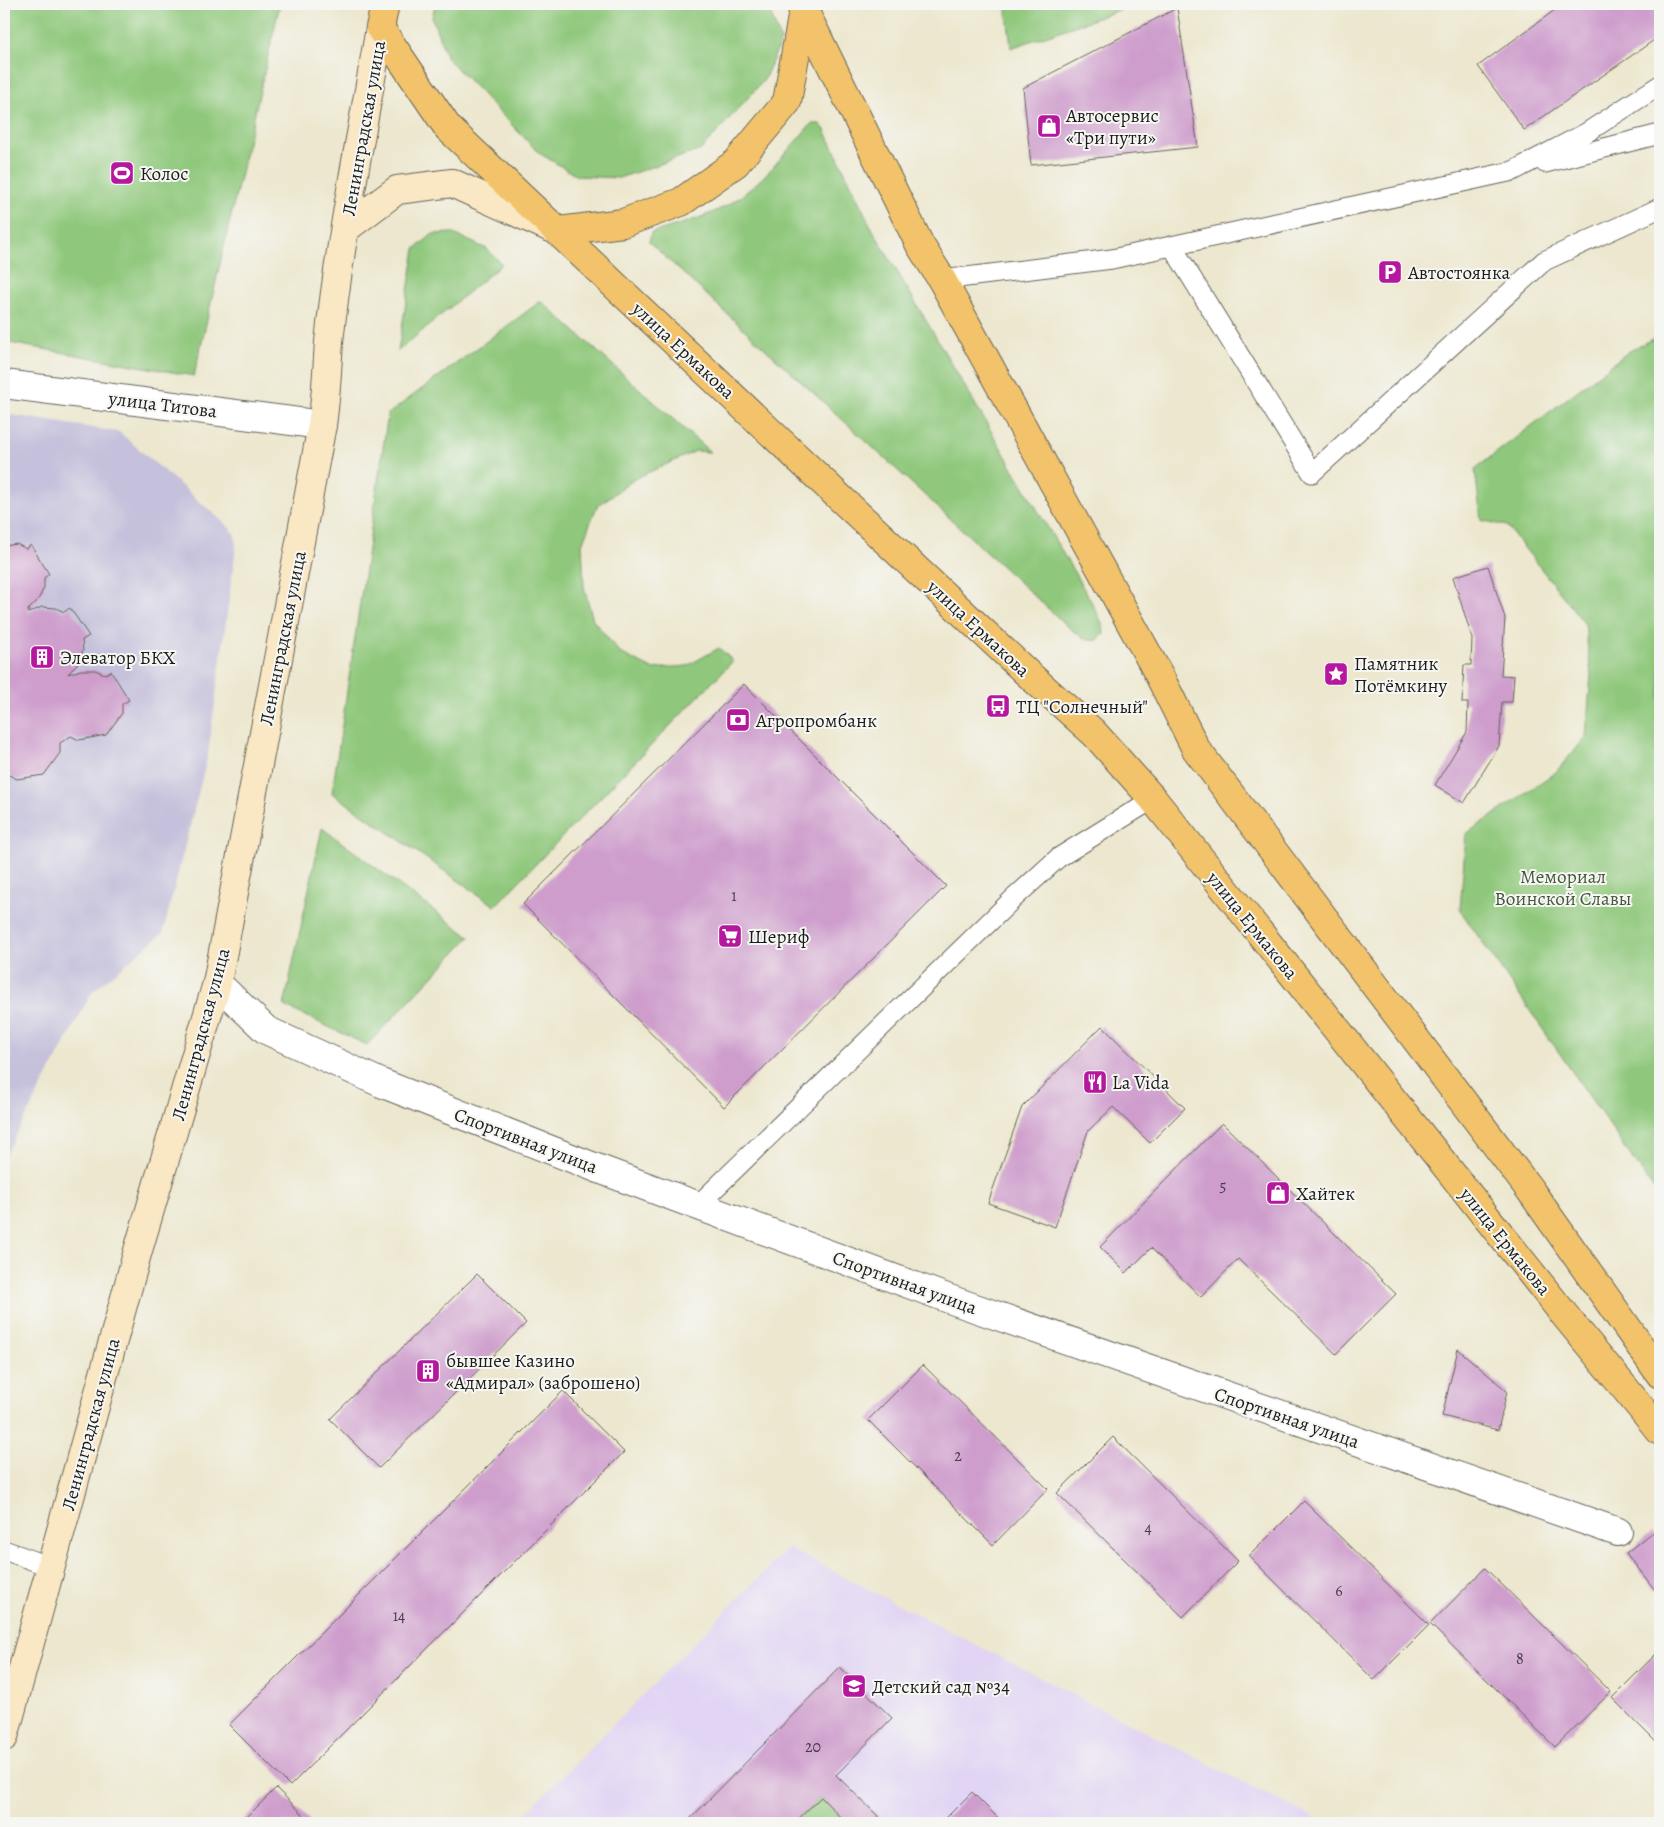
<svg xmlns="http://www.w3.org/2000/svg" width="1664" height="1827" font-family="Alegreya,serif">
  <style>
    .built { fill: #e1d4f4 }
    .industrial { fill: #c5c0db }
    .green { fill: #8fc87c; stroke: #56724c }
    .building { fill: #ce9dcc }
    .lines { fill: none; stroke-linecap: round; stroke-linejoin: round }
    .lane-casing { stroke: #65635a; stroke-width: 21 }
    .street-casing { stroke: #65635a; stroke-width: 30 }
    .secondary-casing { stroke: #65635a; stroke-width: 30 }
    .primary-casing { stroke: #65635a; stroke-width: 30 }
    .lane { stroke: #fff; stroke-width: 19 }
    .street { stroke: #fff; stroke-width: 28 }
    .secondary { stroke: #fae7c3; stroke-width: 28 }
    .primary { stroke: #f2c36a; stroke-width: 28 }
    .labels { text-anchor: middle; stroke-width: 4; stroke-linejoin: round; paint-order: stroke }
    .number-label { font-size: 16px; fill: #483c48 }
    .poi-label { font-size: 19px; fill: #1c1c1c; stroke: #f6f6f2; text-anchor: start }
    .street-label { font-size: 19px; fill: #1c1c1c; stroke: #f6f6f2 }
    .park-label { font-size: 19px; fill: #44583e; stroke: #f6f6f2 }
  </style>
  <rect width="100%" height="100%" fill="#f6f6f2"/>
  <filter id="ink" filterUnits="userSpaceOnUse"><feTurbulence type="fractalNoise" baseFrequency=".02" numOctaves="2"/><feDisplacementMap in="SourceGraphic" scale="10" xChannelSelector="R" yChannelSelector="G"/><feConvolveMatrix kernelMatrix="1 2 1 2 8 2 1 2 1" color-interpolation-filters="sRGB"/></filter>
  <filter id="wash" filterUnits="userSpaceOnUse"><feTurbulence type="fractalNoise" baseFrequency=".0096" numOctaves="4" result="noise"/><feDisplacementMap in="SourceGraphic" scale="20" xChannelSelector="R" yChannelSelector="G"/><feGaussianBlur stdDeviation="1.12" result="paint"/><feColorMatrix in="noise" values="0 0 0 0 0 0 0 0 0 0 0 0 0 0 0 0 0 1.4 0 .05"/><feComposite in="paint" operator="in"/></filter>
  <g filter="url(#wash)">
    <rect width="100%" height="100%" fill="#ece7ce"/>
    <!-- built -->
    <polygon class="built" points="788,1548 1323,1823 516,1823"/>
    <!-- industrial -->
    <polygon class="industrial" points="4,414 119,432 229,527 235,535 236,547 208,754 163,933 92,992 4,1158"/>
    <!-- green -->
    <g class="green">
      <polygon points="4,4 280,4 194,376 4,342"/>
      <polygon points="435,4 767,4 781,41 764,80 701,150 619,178 577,176 539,153 447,58 432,18"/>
      <polygon points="1006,4 1137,4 1011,48"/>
      <path d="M811,124H820L825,130L871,227L1091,601L1103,625L1104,634L1096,641L1084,639L1066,625L649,242L651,233C677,225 704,218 728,205C761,185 786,152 811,124Z"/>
      <polygon points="452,233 487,249 502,264 398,351 415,249 433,234"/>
      <polygon points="541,301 710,452 696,451 636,478 597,506 582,544 584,587 593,620 620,653 652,669 687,666 719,648 733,661 495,906 332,793 388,414"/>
      <polygon points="1660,335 1660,1198 1460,910 1466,834 1556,772 1586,737 1591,674 1585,624 1507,526 1481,520 1475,469 1628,352"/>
      <polygon points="322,828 470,937 367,1045 284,1006"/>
      <polygon points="821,1797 846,1823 794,1823"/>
    </g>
    <g id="blocks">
      <!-- building -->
      <g class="building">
        <polygon points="1563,4 1660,4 1660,36 1524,130 1478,66"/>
        <polygon points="1177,8 1198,147 1031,165 1023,88"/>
        <polygon points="17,544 26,549 31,545 49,574 44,578 44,588 38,600 28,610 28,613 42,607 56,608 64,612 70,608 89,636 82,640 83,651 77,664 68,674 81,670 95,670 105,674 111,671 129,700 122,704 122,713 106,735 79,740 71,736 60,743 60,753 44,775 17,779 9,775 4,779 4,546"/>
        <polygon points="1488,566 1505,618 1501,675 1514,676 1512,702 1502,702 1499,746 1464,803 1435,785 1467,732 1468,703 1462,703 1464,665 1471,665 1472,638 1453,577"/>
        <polygon points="744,684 946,886 724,1107 523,904"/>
        <polygon points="1102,1026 1185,1108 1150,1143 1113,1107 1088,1131 1055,1227 988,1203 1022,1107"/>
        <polygon points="1222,1123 1396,1294 1336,1354 1238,1259 1201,1297 1151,1248 1126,1273 1100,1247"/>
        <polygon points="477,1274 526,1323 379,1468 330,1419"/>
        <polygon points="1458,1349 1507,1391 1498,1430 1442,1416"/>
        <polygon points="923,1365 1048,1489 993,1545 868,1420"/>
        <polygon points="563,1391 624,1452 290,1786 229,1725"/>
        <polygon points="1113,1437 1238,1561 1183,1617 1057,1493"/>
        <polygon points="1304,1501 1429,1625 1374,1680 1249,1556"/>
        <polygon points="1652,1532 1660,1542 1660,1585 1655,1590 1626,1553"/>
        <polygon points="1485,1568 1611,1692 1555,1747 1430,1624"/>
        <polygon points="1660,1650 1660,1746 1612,1698"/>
        <polygon points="840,1667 892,1718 836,1775 885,1823 846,1823 821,1797 794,1823 686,1823"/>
        <polygon points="276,1788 312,1823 241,1823"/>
        <polygon points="972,1792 1003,1823 941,1823"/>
      </g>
    </g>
  </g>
  <g filter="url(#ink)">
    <use href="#blocks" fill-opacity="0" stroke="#65635a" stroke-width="1"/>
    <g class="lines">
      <defs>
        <g id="lane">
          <polyline points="1545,163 1660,134"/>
          <polyline points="1172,246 1312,473 1544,261 1660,208"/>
          <polyline points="942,280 1112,259 1513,171 1586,133 1660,85"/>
          <polyline points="698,1205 1013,899 1058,858 1153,799"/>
          <polyline points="4,1550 51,1567"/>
        </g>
        <g id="street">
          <polyline points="4,384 322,425"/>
          <polyline points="217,983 266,1030 381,1083 599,1169 952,1300 1618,1532"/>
        </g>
        <g id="secondary">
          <polyline points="345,229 397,190 452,183 551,228"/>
          <path d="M4,1737L137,1254L217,983L322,425C326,398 327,370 329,342C340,238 362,132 380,28"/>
        </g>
        <g id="primary">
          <polyline points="385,4 380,28 448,128 836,494 1026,672 1094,733 1153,799 1567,1318 1660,1431"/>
          <polyline points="801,4 920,245 942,280 1158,673 1196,749 1530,1190 1660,1374"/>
          <polyline points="559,231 623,223 681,202 736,163 787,102 803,11"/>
        </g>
      </defs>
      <!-- lane casing -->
      <use href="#lane" class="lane-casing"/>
      <!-- street casing -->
      <use href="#street" class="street-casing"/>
      <!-- secondary casing -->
      <use href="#secondary" class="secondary-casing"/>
      <!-- primary casing -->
      <use href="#primary" class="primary-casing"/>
      <!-- lane -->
      <use href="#lane" class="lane"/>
      <!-- street -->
      <use href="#street" class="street"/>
      <!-- secondary -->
      <use href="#secondary" class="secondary"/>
      <!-- primary -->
      <use href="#primary" class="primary"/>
    </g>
  </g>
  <!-- icons -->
  <defs>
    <symbol id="shop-square" viewBox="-11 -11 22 22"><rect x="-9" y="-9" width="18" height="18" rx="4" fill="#b5179e" stroke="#f6f6f2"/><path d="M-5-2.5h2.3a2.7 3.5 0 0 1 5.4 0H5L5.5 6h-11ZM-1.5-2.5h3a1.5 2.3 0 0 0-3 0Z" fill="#fff"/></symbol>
    <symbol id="stadium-square" viewBox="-11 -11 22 22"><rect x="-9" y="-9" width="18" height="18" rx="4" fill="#b5179e" stroke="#f6f6f2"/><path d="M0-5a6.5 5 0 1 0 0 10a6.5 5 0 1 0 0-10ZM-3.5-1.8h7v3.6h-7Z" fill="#fff"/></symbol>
    <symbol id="parking-square" viewBox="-11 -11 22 22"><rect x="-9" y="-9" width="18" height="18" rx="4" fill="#b5179e" stroke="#f6f6f2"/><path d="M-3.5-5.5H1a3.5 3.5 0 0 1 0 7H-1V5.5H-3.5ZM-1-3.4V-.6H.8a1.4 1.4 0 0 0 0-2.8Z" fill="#fff"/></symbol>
    <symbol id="building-square" viewBox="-11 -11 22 22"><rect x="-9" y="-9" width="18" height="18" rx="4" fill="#b5179e" stroke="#f6f6f2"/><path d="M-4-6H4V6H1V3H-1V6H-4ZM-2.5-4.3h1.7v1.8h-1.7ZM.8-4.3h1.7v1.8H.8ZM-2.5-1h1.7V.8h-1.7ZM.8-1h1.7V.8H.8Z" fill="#fff"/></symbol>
    <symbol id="sight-square" viewBox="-11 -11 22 22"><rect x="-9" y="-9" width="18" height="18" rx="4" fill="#b5179e" stroke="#f6f6f2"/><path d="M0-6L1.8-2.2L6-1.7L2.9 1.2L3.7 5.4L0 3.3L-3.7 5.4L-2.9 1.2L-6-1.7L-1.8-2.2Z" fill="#fff"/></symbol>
    <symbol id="bus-square" viewBox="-11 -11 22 22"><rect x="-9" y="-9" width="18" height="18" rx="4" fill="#b5179e" stroke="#f6f6f2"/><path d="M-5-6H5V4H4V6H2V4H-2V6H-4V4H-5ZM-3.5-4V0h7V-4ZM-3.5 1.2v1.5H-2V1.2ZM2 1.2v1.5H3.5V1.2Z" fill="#fff"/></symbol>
    <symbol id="bank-square" viewBox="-11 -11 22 22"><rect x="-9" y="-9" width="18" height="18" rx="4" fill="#b5179e" stroke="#f6f6f2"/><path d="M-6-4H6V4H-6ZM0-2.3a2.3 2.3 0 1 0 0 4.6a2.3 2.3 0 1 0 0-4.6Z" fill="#fff"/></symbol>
    <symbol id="supermarket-square" viewBox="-11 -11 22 22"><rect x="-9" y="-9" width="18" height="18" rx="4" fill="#b5179e" stroke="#f6f6f2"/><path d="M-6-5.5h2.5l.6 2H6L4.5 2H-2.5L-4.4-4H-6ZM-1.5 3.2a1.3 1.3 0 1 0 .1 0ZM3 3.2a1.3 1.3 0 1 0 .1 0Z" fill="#fff"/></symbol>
    <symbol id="restaurant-square" viewBox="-11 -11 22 22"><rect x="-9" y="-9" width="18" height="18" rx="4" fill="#b5179e" stroke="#f6f6f2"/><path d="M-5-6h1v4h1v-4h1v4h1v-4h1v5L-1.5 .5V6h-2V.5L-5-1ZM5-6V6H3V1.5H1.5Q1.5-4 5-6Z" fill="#fff"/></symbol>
    <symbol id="school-square" viewBox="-11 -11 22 22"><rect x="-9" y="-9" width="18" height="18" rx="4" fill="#b5179e" stroke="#f6f6f2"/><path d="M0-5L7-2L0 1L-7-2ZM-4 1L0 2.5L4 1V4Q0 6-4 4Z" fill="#fff"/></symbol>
  </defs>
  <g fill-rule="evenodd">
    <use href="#shop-square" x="1035" y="112" width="28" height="28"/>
    <use href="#stadium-square" x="108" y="159" width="28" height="28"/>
    <use href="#parking-square" x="1376" y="258" width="28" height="28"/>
    <use href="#building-square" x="28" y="643" width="28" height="28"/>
    <use href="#sight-square" x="1322" y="660" width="28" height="28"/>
    <use href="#bus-square" x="984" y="692" width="28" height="28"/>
    <use href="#bank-square" x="724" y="706" width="28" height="28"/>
    <use href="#supermarket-square" x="716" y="922" width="28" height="28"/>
    <use href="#restaurant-square" x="1081" y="1068" width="28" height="28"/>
    <use href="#shop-square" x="1264" y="1179" width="28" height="28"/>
    <use href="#building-square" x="414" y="1357" width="28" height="28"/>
    <use href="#school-square" x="840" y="1672" width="28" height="28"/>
  </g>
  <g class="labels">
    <!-- number labels -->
    <g class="number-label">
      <text x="734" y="901">1</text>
      <text x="1223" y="1191">5</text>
      <text x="958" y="1461">2</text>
      <text x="1148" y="1533">4</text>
      <text x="1339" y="1596">6</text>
      <text x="399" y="1621">14</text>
      <text x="1520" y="1664">8</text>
      <text x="813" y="1752">20</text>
    </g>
    <!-- poi labels -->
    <g class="poi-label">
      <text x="1066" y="122">Автосервис<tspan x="1066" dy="22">«Три пути»</tspan></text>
      <text x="140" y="180">Колос</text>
      <text x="1408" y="279">Автостоянка</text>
      <text x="60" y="664">Элеватор БКХ</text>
      <text x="1354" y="670">Памятник<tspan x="1354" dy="22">Потёмкину</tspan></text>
      <text x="1016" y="713">ТЦ "Солнечный"</text>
      <text x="756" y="727">Агропромбанк</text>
      <text x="748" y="943">Шериф</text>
      <text x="1112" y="1089">La Vida</text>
      <text x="1296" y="1200">Хайтек</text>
      <text x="446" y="1367">бывшее Казино<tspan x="446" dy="22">«Адмирал» (заброшено)</tspan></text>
      <text x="872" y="1693">Детский сад №34</text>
    </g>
    <!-- street labels -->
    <g class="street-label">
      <text transform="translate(363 128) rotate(-80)" y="7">Ленинградская улица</text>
      <text transform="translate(684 350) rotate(43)" y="7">улица Ермакова</text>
      <text transform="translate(163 404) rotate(7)" y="7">улица Титова</text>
      <text transform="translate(979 628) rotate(43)" y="7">улица Ермакова</text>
      <text transform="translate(282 638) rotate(-79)" y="7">Ленинградская улица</text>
      <text transform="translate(1253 925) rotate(51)" y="7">улица Ермакова</text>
      <text transform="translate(200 1034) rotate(-75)" y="7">Ленинградская улица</text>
      <text transform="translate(526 1140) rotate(21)" y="7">Спортивная улица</text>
      <text transform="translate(1506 1241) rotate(51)" y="7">улица Ермакова</text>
      <text transform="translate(905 1282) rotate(20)" y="7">Спортивная улица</text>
      <text transform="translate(1287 1417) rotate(19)" y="7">Спортивная улица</text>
      <text transform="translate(90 1424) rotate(-75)" y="7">Ленинградская улица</text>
    </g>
    <!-- park labels -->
    <g class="park-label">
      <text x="1563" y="883">Мемориал<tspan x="1563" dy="22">Воинской Славы</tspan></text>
    </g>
  </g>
  <!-- margin -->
  <rect width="1664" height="1827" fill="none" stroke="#f6f6f2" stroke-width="20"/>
</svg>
